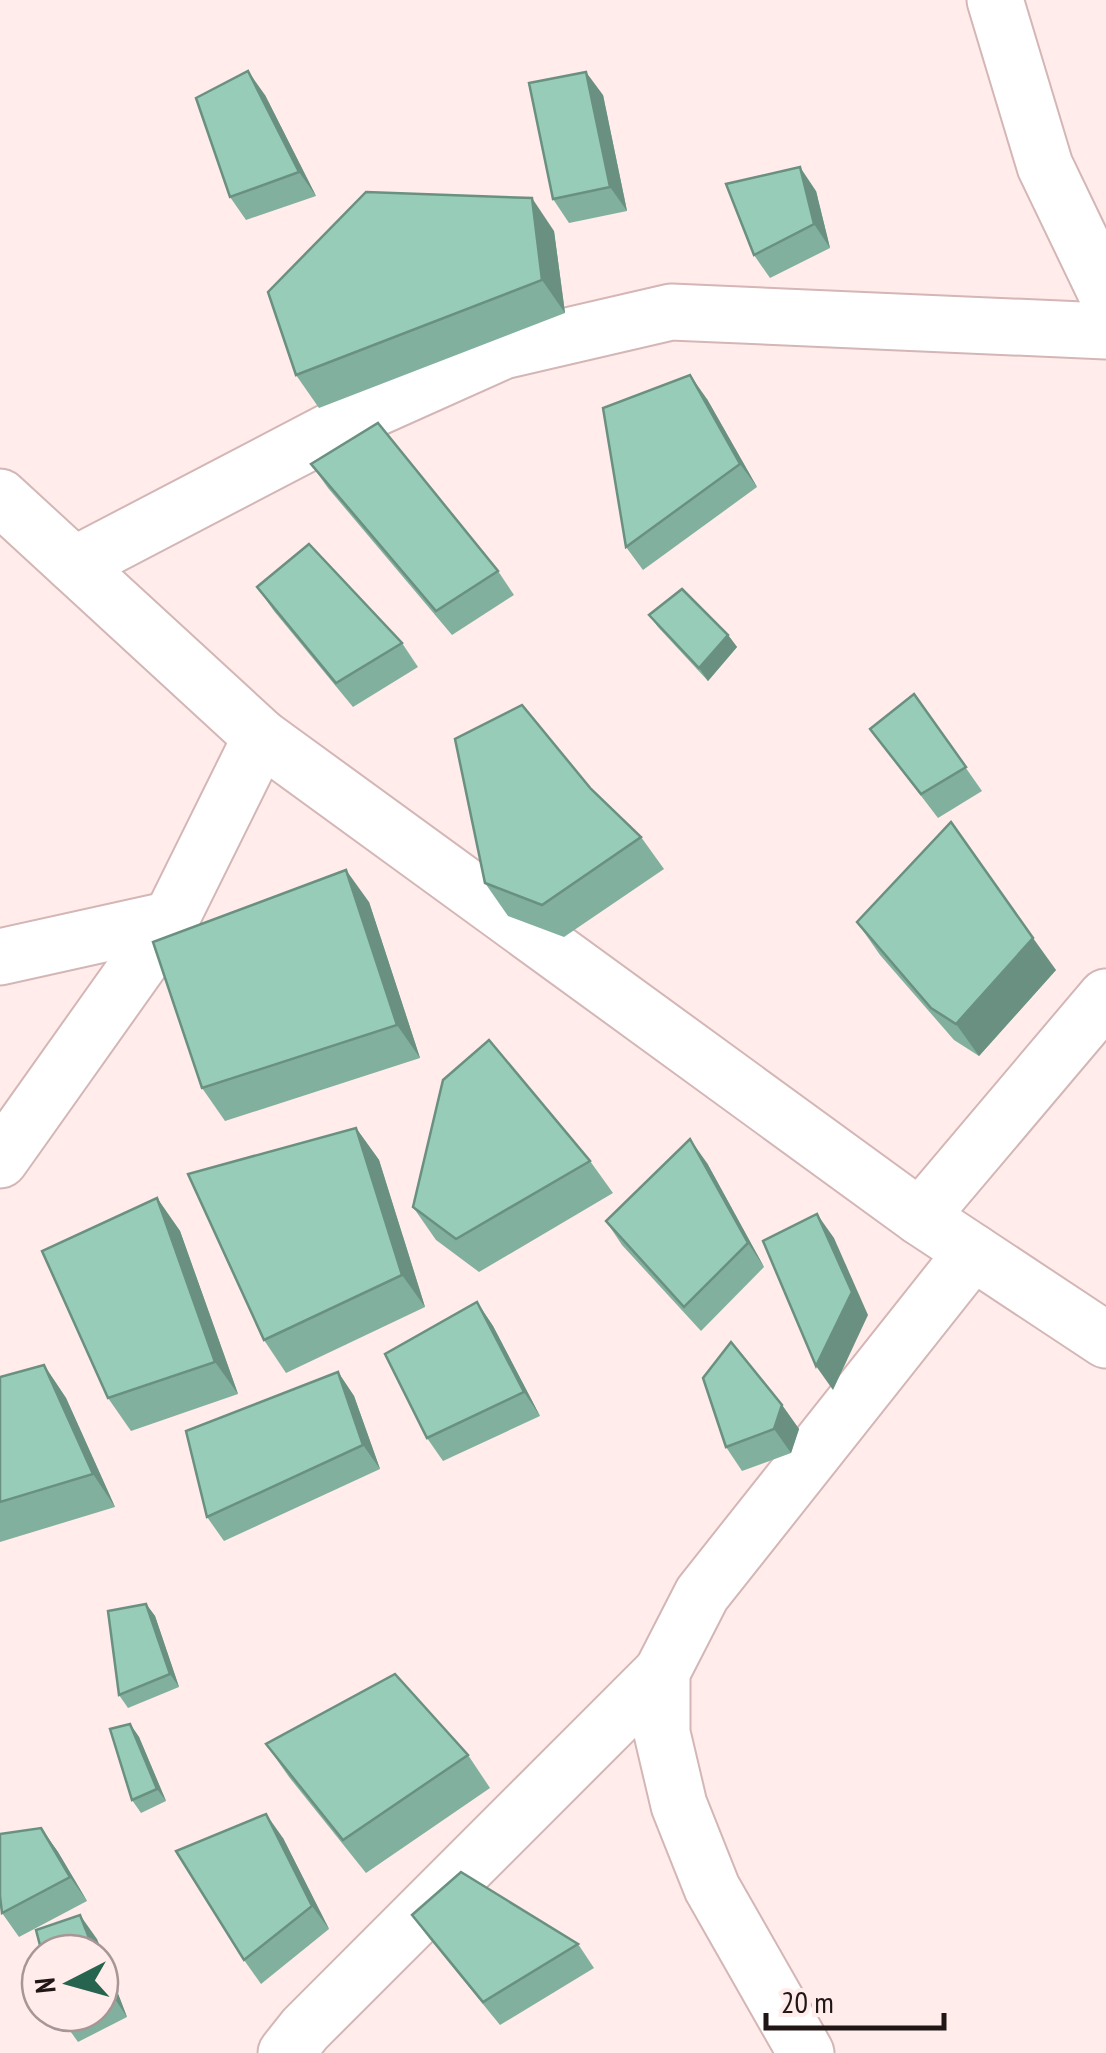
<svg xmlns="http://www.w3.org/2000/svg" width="1106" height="2053" font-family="'PT Sans Narrow',sans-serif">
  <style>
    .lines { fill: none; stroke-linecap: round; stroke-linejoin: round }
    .minor-casing { stroke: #d3b6b5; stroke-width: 59 }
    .minor { stroke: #fff; stroke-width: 55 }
    .wall { fill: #82b09e }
    .shaded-wall { fill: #6a9081 }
    .building { fill: #97cdb8; stroke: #6a9081; stroke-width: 2.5 }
  </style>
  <rect width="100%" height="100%" fill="#ffeceb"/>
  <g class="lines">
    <defs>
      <g id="minor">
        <polyline points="995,0 1045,166 1106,293"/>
        <polyline points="0,497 261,737 920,1217 1106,1340"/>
        <polyline points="74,565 367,412 503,351 671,312 1106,331"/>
        <polyline points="0,957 171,919"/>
        <polyline points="0,1160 171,919 261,737"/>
        <polyline points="920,1217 1106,997"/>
        <polyline points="286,2053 305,2029 662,1672"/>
        <polyline points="806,2053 712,1888 679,1805 662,1733 662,1672 702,1594 973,1252"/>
      </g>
    </defs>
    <!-- minor casing -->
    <use href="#minor" class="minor-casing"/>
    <!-- minor -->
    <use href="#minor" class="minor"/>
  </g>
  <!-- wall -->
  <g class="wall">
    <polygon points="265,95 316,196 246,220 230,197"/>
    <polygon points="603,95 627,211 569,223 553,199"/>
    <polygon points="816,191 830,248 770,278 754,255"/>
    <polygon points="554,231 565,313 319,408 296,375"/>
    <polygon points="707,399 757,487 643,570 626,547"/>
    <polygon points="311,464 498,571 514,595 452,635 328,488"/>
    <polygon points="257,587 402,643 418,667 353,707 274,611"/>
    <polygon points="649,615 728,635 737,647 708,681 658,627"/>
    <polygon points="914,694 982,791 938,818 870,729"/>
    <polygon points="591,789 641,837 664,869 564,937 508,916 485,883"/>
    <polygon points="369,902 420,1058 225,1121 202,1088"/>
    <polygon points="857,922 1056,970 979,1056 954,1040 880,955"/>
    <polygon points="356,1128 379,1160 425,1307 286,1373 264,1340"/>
    <polygon points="590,1161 613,1193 479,1272 436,1240 413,1207"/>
    <polygon points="707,1163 764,1267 701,1331 622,1245 606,1221"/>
    <polygon points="157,1198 180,1231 238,1394 131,1431 108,1398"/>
    <polygon points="477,1302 493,1326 540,1416 443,1461 427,1438"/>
    <polygon points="44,1365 66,1398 115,1507 0,1542 0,1377"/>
    <polygon points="338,1372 354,1396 380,1469 224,1541 207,1517"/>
    <polygon points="782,1405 799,1429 791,1453 742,1471 726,1447"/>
    <polygon points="146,1604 155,1616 179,1687 128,1708 119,1695"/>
    <polygon points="130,1724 139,1737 166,1801 141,1813 132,1800"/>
    <polygon points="266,1744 468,1755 490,1788 366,1873 289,1777"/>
    <polygon points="41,1828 58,1852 87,1901 19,1937 2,1913"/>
    <polygon points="283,1838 329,1929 261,1984 244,1960"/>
    <polygon points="412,1915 578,1944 594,1968 500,2025 429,1938"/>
    <polygon points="97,1939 127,2017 78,2042 61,2018 60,2013 100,2013 100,1953"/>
  </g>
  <!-- shaded-wall -->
  <g class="shaded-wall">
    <polygon points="248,71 265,95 316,196 299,172"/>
    <polygon points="586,72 603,95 627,211 610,187"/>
    <polygon points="800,167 816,191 830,248 814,224"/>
    <polygon points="532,198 554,231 565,313 542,280"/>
    <polygon points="690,375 707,399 757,487 740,464"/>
    <polygon points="728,635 737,647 708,681 699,668"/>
    <polygon points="346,870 369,902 420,1058 397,1025"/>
    <polygon points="1033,938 1056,970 979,1056 956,1024"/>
    <polygon points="356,1128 379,1160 425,1307 402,1275"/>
    <polygon points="690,1139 707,1163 764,1267 748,1243"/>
    <polygon points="157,1198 180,1231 238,1394 215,1362"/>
    <polygon points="817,1214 834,1238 868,1315 833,1390 816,1366"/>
    <polygon points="477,1302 493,1326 540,1416 524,1392"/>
    <polygon points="44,1365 66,1398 115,1507 93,1474"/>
    <polygon points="338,1372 354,1396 380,1469 363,1445"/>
    <polygon points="782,1405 799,1429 791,1453 774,1429"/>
    <polygon points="146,1604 155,1616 179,1687 170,1674"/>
    <polygon points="130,1724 139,1737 166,1801 157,1789"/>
    <polygon points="266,1814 283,1838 329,1929 312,1906"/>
    <polygon points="41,1828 58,1852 87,1901 70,1877"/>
    <polygon points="80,1915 97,1939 127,2017 111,1993 100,1966 100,1953 95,1953"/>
  </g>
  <!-- building -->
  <g class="building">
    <polygon points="248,71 299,172 230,197 196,98"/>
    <polygon points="586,72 610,187 553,199 529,83"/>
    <polygon points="800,167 814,224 754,255 726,184"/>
    <polygon points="366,192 532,198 542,280 296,375 268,292"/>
    <polygon points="690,375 740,464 626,547 603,408"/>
    <polygon points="378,423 498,571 436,611 311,464"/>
    <polygon points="309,544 402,643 336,683 257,587"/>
    <polygon points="682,589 728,635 699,668 649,615"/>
    <polygon points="914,694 966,767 921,794 870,729"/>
    <polygon points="522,705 591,789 641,837 542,905 485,883 455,739"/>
    <polygon points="951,822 1033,938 956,1024 931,1008 857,922"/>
    <polygon points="346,870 397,1025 202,1088 153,942"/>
    <polygon points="489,1040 590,1161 456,1239 413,1207 443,1080"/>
    <polygon points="356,1128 402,1275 264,1340 188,1174"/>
    <polygon points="690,1139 748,1243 684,1307 606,1221"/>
    <polygon points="157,1198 215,1362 108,1398 42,1251"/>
    <polygon points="817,1214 852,1292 816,1366 763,1241"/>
    <polygon points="477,1302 524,1392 427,1438 385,1354"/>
    <polygon points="731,1342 782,1405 774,1429 726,1447 703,1378"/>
    <polygon points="44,1365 93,1474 0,1502 0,1377"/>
    <polygon points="338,1372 363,1445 207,1517 186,1431"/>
    <polygon points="146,1604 170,1674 119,1695 108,1611"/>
    <polygon points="395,1674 468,1755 343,1840 266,1744"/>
    <polygon points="130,1724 157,1789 132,1800 110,1729"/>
    <polygon points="266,1814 312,1906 244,1960 176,1851"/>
    <polygon points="41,1828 70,1877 2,1913 0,1896 0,1834"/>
    <polygon points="461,1872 578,1944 483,2002 412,1915"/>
    <polygon points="80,1915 95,1953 42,1953 36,1930"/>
    <polygon points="100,1966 111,1993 100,1998"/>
  </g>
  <!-- north arrow -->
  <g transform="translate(70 1983) rotate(264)"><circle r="48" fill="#ffeceb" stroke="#a69695" stroke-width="2.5"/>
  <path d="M0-8L18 38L0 25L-18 38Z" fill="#266450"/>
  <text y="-15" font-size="28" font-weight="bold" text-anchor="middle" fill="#201615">N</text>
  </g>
  <!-- scale -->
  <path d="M766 2013v15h178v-15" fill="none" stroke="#201615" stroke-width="5"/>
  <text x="781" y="2013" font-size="30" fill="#201615" stroke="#ffeceb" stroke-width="8" paint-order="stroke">20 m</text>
</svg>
